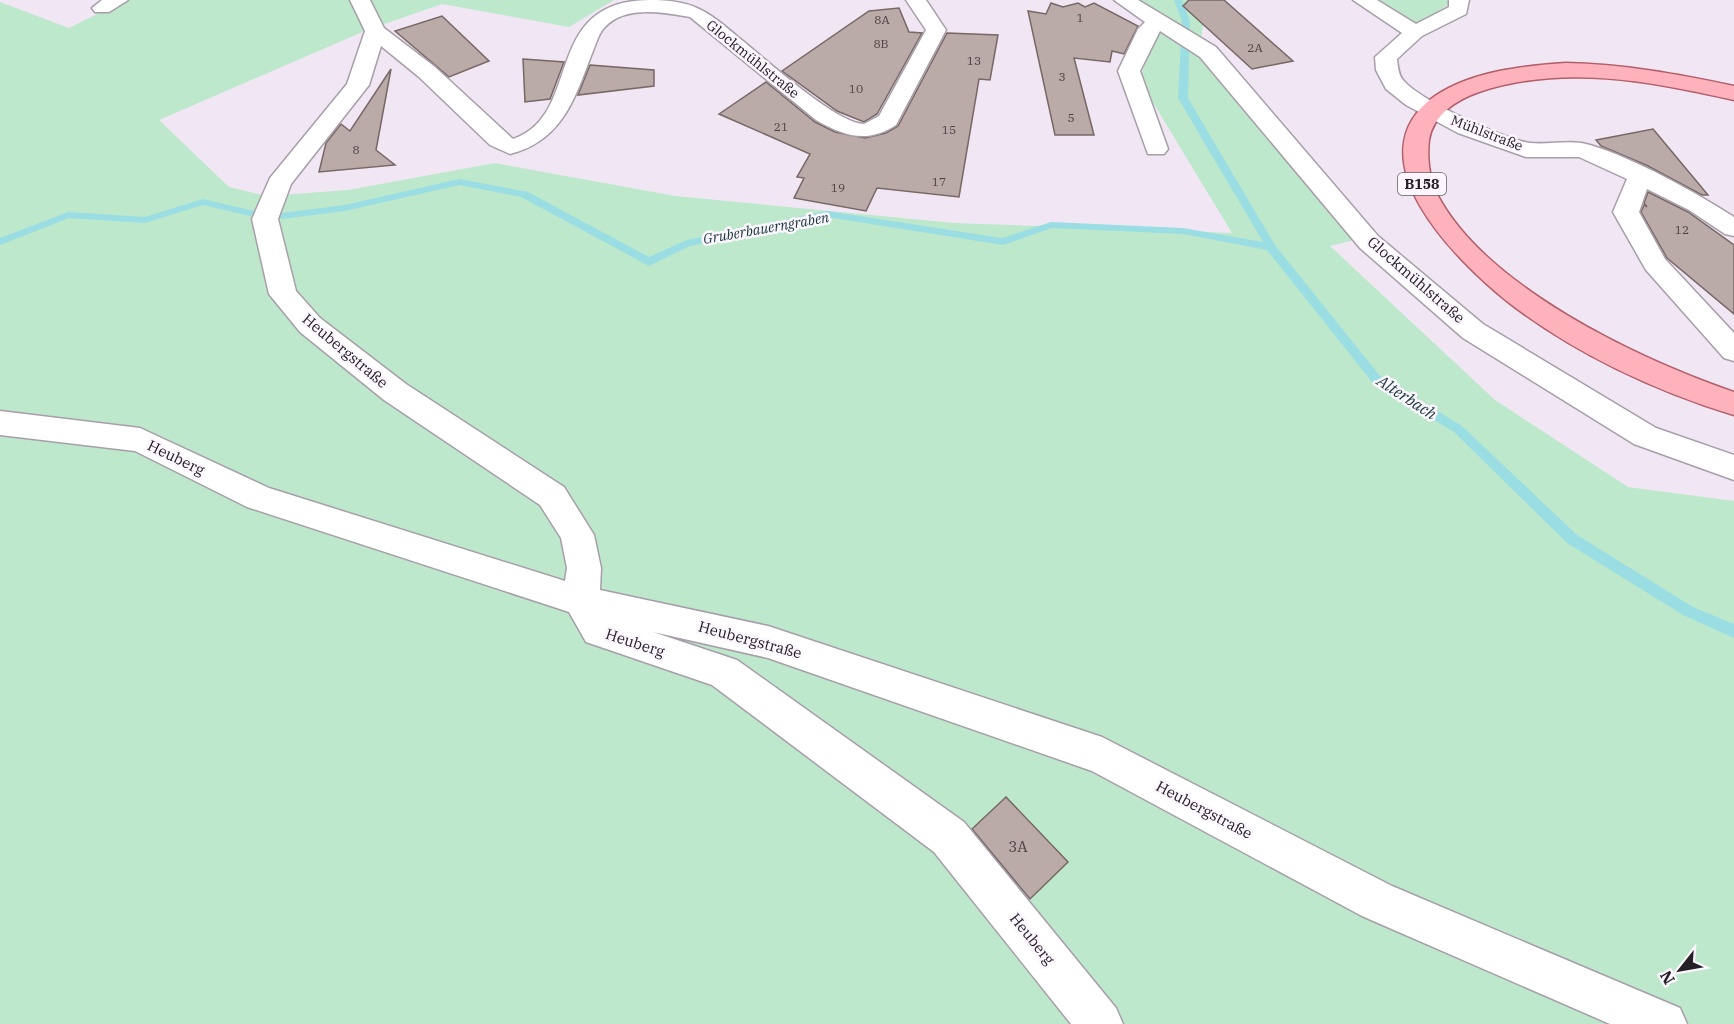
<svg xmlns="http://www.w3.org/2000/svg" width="1734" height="1024" font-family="'IBM Plex Serif',serif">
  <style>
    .green { fill: #bde8cc }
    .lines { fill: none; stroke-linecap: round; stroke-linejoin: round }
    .stream { fill: #9adee4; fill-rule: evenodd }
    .building { fill: #bbaba8; stroke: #776765; stroke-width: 1.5 }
    .minor-casing { stroke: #a79eaa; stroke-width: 3 }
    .major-casing { stroke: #b25e6b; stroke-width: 3 }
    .minor { fill: #fff; fill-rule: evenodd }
    .major { fill: #feb2bc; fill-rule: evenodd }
    .labels { text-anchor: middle; stroke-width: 5; stroke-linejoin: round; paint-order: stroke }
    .number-label { font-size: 12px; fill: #4a4346 }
    .far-street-label { font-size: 14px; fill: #242025; stroke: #fcf6fe }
    .shield { fill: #fcf6fe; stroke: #656066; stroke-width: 1.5 }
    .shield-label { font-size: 14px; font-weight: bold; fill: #242025 }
    .far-water-label { font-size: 14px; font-style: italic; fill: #15373a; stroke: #fcf6fe }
    .street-label { font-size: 15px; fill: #242025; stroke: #fcf6fe }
    .near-number-label { font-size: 15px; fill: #4a4346 }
    .water-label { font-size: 16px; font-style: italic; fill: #15373a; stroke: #fcf6fe }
  </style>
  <rect width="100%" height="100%" fill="#f1e7f4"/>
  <!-- green -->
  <g class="green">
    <polygon points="125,0 614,0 569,27 442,4 367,30 159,120 229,187 267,196 348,190 495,163 675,196 954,223 1232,233 1140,81 1158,13 1139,0 1195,0 1204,18 1200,49 1358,239 1330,246 1495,400 1628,487 1734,501 1734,1024 0,1024 0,2 69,28"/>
    <polygon points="1375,0 1447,0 1449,4 1417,25"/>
  </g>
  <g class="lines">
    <!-- stream -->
    <g class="stream">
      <polygon points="1174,0 1182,0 1190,21 1188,98 1275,245 1380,376 1462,426 1577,535 1693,607 1734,624 1734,638 1683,615 1567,543 1454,432 1372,382 1267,250 1183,234 1052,228 1003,245 827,217 690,246 649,266 521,197 459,185 345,211 282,219 277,216 282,213 345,205 459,179 528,192 649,257 687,240 827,211 1002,238 1051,222 1183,228 1263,242 1178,98 1182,21"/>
      <polygon points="203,199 254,211 255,213 250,216 203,205 145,223 69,218 0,245 0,238 68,212 145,217"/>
    </g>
  </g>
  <!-- building -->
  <g class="building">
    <polygon points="1189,0 1224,0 1293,61 1252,69 1183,6"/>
    <polygon points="1051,3 1063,7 1078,3 1085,7 1094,3 1138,26 1124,54 1112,51 1110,62 1074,58 1094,135 1055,135 1028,11 1046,14"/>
    <polygon points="899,8 909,32 922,33 877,114 864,122 837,111 782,71 869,11"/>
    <polygon points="442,16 489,61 449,77 395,31"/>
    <polygon points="947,33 998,35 990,80 979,79 959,197 877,188 866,211 794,198 804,178 797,177 810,154 719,114 766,82 815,122 835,132 865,138 886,133 898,126"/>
    <polygon points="523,59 564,62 550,99 525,102"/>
    <polygon points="590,65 654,70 654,86 578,95"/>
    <polygon points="391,69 376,150 395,165 319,172 326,143 341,124 350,131"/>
    <polygon points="1653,129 1708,195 1702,195 1646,165 1601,146 1596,140"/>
    <polygon points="1648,192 1688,212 1734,245 1734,314 1667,258 1641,212 1644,205 1647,207 1644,203"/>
    <polygon points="1006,797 1068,862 1030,899 972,829"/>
  </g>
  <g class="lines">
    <defs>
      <g id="minor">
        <polygon points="102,0 128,0 109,12 95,12 92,8"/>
        <path d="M350,0H370L384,28L435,67L513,139C584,115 540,1 649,0C693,0 706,10 738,37C762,56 836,124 864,124L879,116L926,30L906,0H926L946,30L896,125C867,144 844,136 816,120L690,17L684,16C660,12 628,7 608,24C598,32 596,45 591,56C574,101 561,141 510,154L490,145L419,77L381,46L369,85L291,184L278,219L296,291L320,318L406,384L564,487L594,535L601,568L600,590L768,626L1102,737L1392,886L1680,1008L1687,1024H1610L1362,916L1092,771L768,658L653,632L737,660L964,822L1116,1008L1123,1024H1071L934,852L712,685L586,642L569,612L247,507L135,451L0,435V411L140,428L269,488L565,581L567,568L561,538L540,505L384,400L300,332L269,294L252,219L270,178L347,84L365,31Z"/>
        <polygon points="1114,0 1138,0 1216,47 1378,236 1483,324 1656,428 1734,455 1734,480 1634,444 1463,338 1360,248 1200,57 1160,31 1140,71 1168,149 1164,154 1148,154 1118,71 1138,29 1145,22"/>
        <path d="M1353,0H1377L1416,24L1449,7V0H1469L1466,14L1422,36L1397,59C1398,66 1398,74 1403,80C1419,100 1505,140 1530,143C1550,145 1571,139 1590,145C1634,158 1695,192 1734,217V236L1725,234L1689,210L1647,189L1639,212L1665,259L1734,333V361L1724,358L1646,270L1613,212L1627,179L1579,157H1526L1458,133L1406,105L1386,89L1376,70L1375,57L1402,33Z"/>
      </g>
      <path id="major" d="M1566,63C1623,64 1678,74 1734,86V100C1649,81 1563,64 1479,92C1456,100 1433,115 1429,140C1427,157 1429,178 1437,194C1485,287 1639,359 1734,392V415C1655,391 1574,353 1508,302C1457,261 1350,157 1435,96C1472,71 1523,66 1566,63Z"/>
    </defs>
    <!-- minor casing -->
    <use href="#minor" class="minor-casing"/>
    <!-- major casing -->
    <use href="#major" class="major-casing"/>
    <!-- minor -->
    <use href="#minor" class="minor"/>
    <!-- major -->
    <use href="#major" class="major"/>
  </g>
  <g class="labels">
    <!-- number labels -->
    <g class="number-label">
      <text x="1080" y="22">1</text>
      <text x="882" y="24">8A</text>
      <text x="881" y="48">8B</text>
      <text x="1255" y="52">2A</text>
      <text x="974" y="65">13</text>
      <text x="1062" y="81">3</text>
      <text x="856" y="93">10</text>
      <text x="1071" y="122">5</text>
      <text x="781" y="131">21</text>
      <text x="949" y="134">15</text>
      <text x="356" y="154">8</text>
      <text x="939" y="186">17</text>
      <text x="838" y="192">19</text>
      <text x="1682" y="234">12</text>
    </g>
    <!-- far-street labels -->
    <g class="far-street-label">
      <text transform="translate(753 59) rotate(39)" y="5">Glockmühlstraße</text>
      <text transform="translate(1487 133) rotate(21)" y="5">Mühlstraße</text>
    </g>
    <!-- shield labels -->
    <rect class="shield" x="1398" y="173" width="48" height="22" rx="4.5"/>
    <g class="shield-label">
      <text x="1422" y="189">B158</text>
    </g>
    <!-- far-water labels -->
    <g class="far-water-label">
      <text transform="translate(766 228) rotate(-10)" y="5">Gruberbauerngraben</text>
    </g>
    <!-- street labels -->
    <g class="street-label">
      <text transform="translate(1416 280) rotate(41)" y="5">Glockmühlstraße</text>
      <text transform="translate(345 351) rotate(40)" y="5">Heubergstraße</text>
      <text transform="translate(176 458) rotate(26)" y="5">Heuberg</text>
      <text transform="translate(750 640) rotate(15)" y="5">Heubergstraße</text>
      <text transform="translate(635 643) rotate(18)" y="5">Heuberg</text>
      <text transform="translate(1204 810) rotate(28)" y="5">Heubergstraße</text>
      <text transform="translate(1032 939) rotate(51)" y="5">Heuberg</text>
    </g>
    <!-- near-number labels -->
    <g class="near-number-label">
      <text x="1018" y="852">3A</text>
    </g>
    <!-- water labels -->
    <g class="water-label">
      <text transform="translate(1407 397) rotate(33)" y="6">Alterbach</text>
    </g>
  </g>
  <!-- north arrow -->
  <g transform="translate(1680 970) rotate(239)" stroke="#fcf6fe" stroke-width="4.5" paint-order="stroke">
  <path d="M0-4.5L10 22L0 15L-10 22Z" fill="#242025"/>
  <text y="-9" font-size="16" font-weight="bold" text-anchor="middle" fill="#242025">N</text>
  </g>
</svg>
